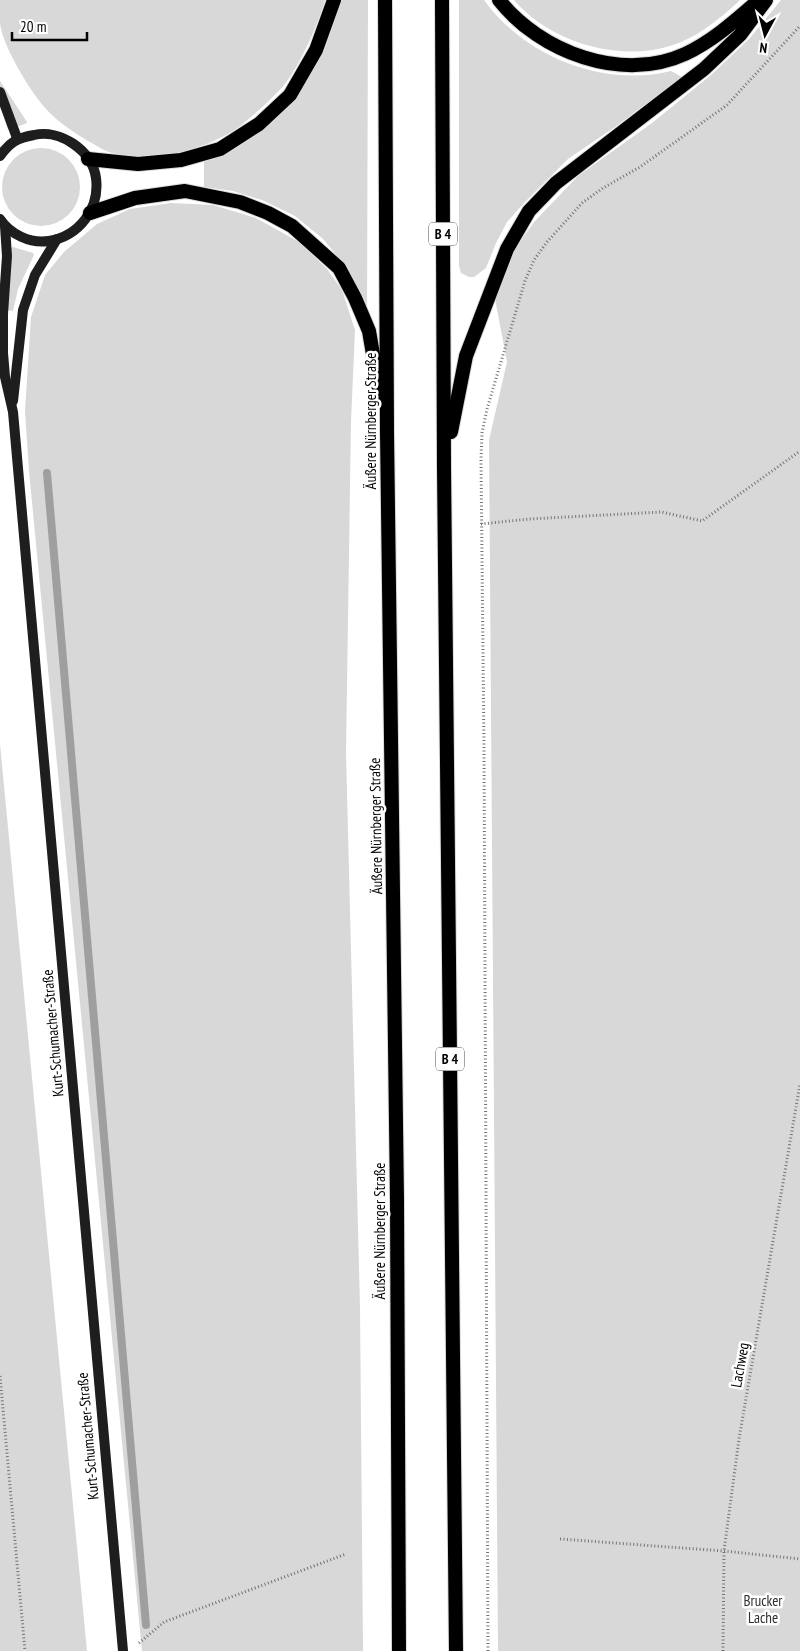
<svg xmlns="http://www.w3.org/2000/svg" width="800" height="1651" font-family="'PT Sans Narrow',sans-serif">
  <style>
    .green { fill: #d8d8d8 }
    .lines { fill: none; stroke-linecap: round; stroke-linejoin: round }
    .stream { stroke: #9f9f9f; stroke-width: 8 }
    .trunk-casing { stroke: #dbdbdb; stroke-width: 16 }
    .path { stroke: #737373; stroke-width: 3; stroke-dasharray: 1 2.5; stroke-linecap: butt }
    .secondary { stroke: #1e1e1e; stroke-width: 10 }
    .trunk { stroke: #000; stroke-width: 14 }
    .labels { text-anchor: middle; stroke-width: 5; stroke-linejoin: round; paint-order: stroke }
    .shield { fill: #fff; stroke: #4c4c4c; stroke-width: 1 }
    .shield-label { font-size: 14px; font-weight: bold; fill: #000 }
    .street-label { font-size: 15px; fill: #000; stroke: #fff }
    .park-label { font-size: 15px; fill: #2f2f2f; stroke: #fff }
  </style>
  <rect width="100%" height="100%" fill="#fff"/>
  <!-- green -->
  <g class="green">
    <path d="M0,0H325C318,24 300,66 284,85C274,97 246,123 233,131C199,151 151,164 112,153C104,151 96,145 88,141C62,125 48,115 30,88C20,72 2,42 0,23C0,15 0,8 0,0Z"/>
    <polygon points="339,0 368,0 367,326 342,262 323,239 295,216 262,200 233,191 204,187 204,162 225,155 244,142 268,123"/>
    <path d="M459,0H484C524,56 603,88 671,71L682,77L615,127L568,159L524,203L507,222L496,243L486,268L474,277H469L461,273L459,266Z"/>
    <path d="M514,0H740C721,18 697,38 670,46C617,62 550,42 514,0Z"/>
    <polygon points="781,0 800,0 800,1651 498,1651 489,440 507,362 495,299 505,271 517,246 534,222 578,176 652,123 711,75 749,39"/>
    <polygon points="0,81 27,122 27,123 9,130 7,128 0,102"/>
    <circle cx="41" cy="187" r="39"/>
    <polygon points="171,203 213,205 256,218 299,242 327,269 342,290 355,330 351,421 346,752 360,1307 363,1651 142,1651 29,471 25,411 31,317 45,275 64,252 97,224 130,209"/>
    <polygon points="13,247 33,253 34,255 18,289 13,311 7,310 10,249"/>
    <polygon points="0,744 87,1651 0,1651"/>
  </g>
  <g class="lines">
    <!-- stream -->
    <polyline class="stream" points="47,473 146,1625"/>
    <defs>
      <g id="trunk">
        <polyline points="385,0 387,432 397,1199 399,1651"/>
        <polyline points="442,0 444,467 456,1651"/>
        <path d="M499,0C540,52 622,83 685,54C713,41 736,20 759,0"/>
        <polyline points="88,159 138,164 181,160 220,149 259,124 290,95 316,50 334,0"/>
        <polyline points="90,213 135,198 185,191 240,202 268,213 292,226 339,268 355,298 369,331 380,395"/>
        <polyline points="451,432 466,356 507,249 529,211 556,183 704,69 740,35 766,0"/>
      </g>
    </defs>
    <!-- trunk casing -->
    <use href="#trunk" class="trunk-casing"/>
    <!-- path -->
    <g class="path">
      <polyline points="481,524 529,519 661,512 702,521 800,451"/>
      <polyline points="0,1376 25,1651"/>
      <polyline points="560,1539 724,1551 800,1559"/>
      <polyline points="139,1643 164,1622 346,1554"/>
      <polyline points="488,1651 484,748 481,460 482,433 487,409 514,318 525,281 534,260 547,242 582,203 603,188 640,167 727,105 800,26"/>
      <polyline points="723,1651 724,1551 739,1439 800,1084"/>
    </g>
    <!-- secondary -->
    <g class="secondary">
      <polyline points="0,92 17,138"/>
      <path d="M0,156C10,142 17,138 34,135C60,129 92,150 96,178C100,209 79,236 49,241C30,244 10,234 0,219"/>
      <polyline points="5,226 7,256 3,314 3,353 5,377 13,412 123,1651"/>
      <polyline points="13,401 23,310 35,275 57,239"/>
    </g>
    <!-- trunk -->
    <use href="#trunk" class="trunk"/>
  </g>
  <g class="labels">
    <!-- shield labels -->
    <g class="shield">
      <rect x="429" y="222.5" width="28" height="23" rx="4"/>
      <rect x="436" y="1047.5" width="28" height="23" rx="4"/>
    </g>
    <g class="shield-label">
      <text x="443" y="239">B 4</text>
      <text x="450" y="1064">B 4</text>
    </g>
    <!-- street labels -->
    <g class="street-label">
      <text transform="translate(371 421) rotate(-90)" y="5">Äußere Nürnberger Straße</text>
      <text transform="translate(376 826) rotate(-91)" y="5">Äußere Nürnberger Straße</text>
      <text transform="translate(53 1033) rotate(-95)" y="5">Kurt-Schumacher-Straße</text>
      <text transform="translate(380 1231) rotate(-90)" y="5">Äußere Nürnberger Straße</text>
      <text transform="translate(740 1365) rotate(-80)" y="5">Lachweg</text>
      <text transform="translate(88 1436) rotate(-95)" y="5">Kurt-Schumacher-Straße</text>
    </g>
    <!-- park labels -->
    <g class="park-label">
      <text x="763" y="1606">Brucker<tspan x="763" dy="17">Lache</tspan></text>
    </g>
  </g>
  <!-- north arrow -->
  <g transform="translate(765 35) rotate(187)" stroke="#ffffff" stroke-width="4" paint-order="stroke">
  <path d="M0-4L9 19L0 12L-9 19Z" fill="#000000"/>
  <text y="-8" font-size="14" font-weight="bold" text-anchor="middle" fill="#000000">N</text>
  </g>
  <!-- scale -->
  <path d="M12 32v8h75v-8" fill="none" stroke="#000000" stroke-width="2.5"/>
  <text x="20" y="32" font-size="15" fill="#000000" stroke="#ffffff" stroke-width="4" paint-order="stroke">20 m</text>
</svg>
